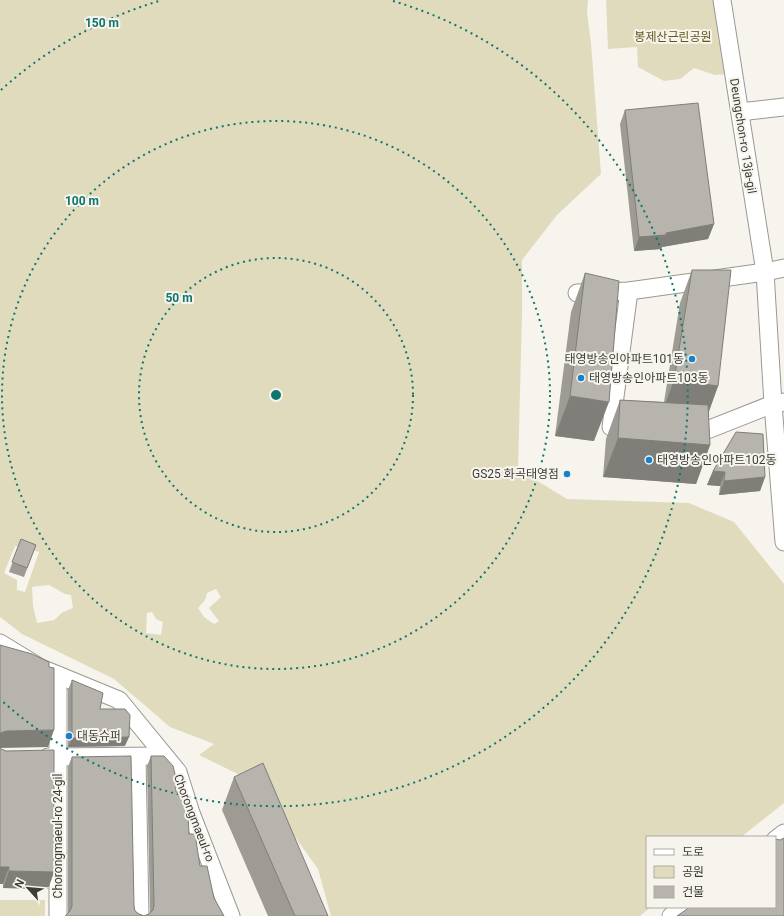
<svg xmlns="http://www.w3.org/2000/svg" width="784" height="916" font-family="Roboto,'Noto Sans KR',sans-serif">
  <style>
    .green { fill: #e1dbbe; fill-rule: evenodd }
    .lines { fill: none; stroke-linecap: round; stroke-linejoin: round }
    .street-casing { stroke: #9a9891; stroke-width: 19 }
    .street { stroke: #fff; stroke-width: 17 }
    .wall { fill: #9d9b94 }
    .shaded-wall { fill: #7f7e78 }
    .building { fill: #b6b4ac; stroke: #7f7e78 }
    .ring { fill: none; stroke: #0f766e; stroke-width: 2; stroke-dasharray: 2 4 }
    .poi-dot { fill: #1a80cb; stroke: #f6f4ec; stroke-width: 1.5 }
    .labels { text-anchor: middle; stroke-width: 4; stroke-linejoin: round; paint-order: stroke }
    .park-label { font-size: 12px; fill: #60551c; stroke: #f6f4ec }
    .street-label { font-size: 12px; fill: #3d3c39; stroke: #f6f4ec }
    .poi-label { font-size: 12px; fill: #3d3c39; stroke: #f6f4ec; text-anchor: start }
    .centre { fill: #0f766e; stroke: #f6f4ec; stroke-width: 2 }
    .ring-label { font-size: 12px; text-anchor: middle; font-weight: bold; fill: #0f766e; stroke: #f6f4ec; stroke-width: 4; stroke-linejoin: round; paint-order: stroke }
  </style>
  <rect width="100%" height="100%" fill="#f6f4ec"/>
  <!-- green -->
  <g class="green">
    <path d="M0,0H588L587,13L591,43L601,174L557,215L522,260V315L518,469L567,499L689,503L734,522L784,584V803L741,837H647V907H651L640,916H331L318,869L256,783L199,755L214,744L170,727L114,679L22,634L0,617ZM15,546L39,552L25,592L17,590V580L4,573ZM49,585L65,594L71,595L73,608L63,612L54,620L37,623L33,606L32,587ZM216,589L221,597L209,608L219,621L214,624L204,617L198,608L205,600L207,593ZM152,612L156,619L163,622L161,635L146,633L147,613Z"/>
    <polygon points="606,0 720,0 728,74 715,75 694,68 680,79 664,81 638,67 637,47 608,49"/>
    <rect x="0" y="900" width="45" height="16"/>
  </g>
  <g class="lines">
    <defs>
      <g id="street">
        <polyline points="722,0 765,272 773,404 784,542"/>
        <polyline points="740,112 784,107"/>
        <polyline points="577,293 629,291 765,272 784,268"/>
        <polyline points="628,428 611,427 629,291"/>
        <polyline points="688,433 697,434 773,404 784,402"/>
        <polyline points="0,643 41,668 119,700 178,772 191,813 231,916"/>
        <polyline points="58,675 58,916"/>
        <polyline points="48,757 165,756"/>
        <polyline points="137,757 140,916"/>
        <polyline points="775,840 784,833"/>
        <polyline points="671,916 683,907"/>
      </g>
    </defs>
    <!-- street casing -->
    <use href="#street" class="street-casing"/>
    <!-- street -->
    <use href="#street" class="street"/>
  </g>
  <!-- wall -->
  <g class="wall">
    <polygon points="625,110 714,224 708,239 662,247 661,249 634,251 620,124"/>
    <polygon points="692,270 718,386 708,413 710,445 696,484 603,477 606,439 620,400 664,402 680,303"/>
    <polygon points="585,273 594,441 555,436 571,312"/>
    <polygon points="713,471 765,477 760,491 719,495 720,486 707,485"/>
    <polygon points="21,539 36,545 24,577 9,572"/>
    <polygon points="72,680 100,709 125,746 68,747 68,690"/>
    <polygon points="0,748 54,872 48,889 3,888"/>
    <polygon points="151,756 176,792 200,866 214,898 224,916 65,916 68,913 68,767 72,757 135,911 139,914 144,916 150,913 147,766"/>
    <polygon points="234,777 328,916 268,916 222,810"/>
  </g>
  <!-- shaded-wall -->
  <g class="shaded-wall">
    <polygon points="714,224 708,239 662,247 661,249 634,251 639,237 666,233"/>
    <polygon points="674,380 718,386 706,420 662,413"/>
    <polygon points="570,396 609,402 594,441 555,436"/>
    <polygon points="618,438 710,445 696,484 603,477"/>
    <polygon points="713,471 725,472 720,486 707,485"/>
    <polygon points="765,477 760,491 719,495 724,481"/>
    <polygon points="54,730 48,747 0,748 0,733 1,733 6,731"/>
    <polygon points="129,737 125,746 68,747 72,738"/>
    <polygon points="0,867 9,867 3,884 0,884"/>
    <polygon points="9,871 54,872 48,889 3,888"/>
  </g>
  <!-- building -->
  <g class="building">
    <polygon points="698,103 714,224 666,233 666,235 639,237 625,110"/>
    <polygon points="692,270 731,270 718,386 674,380"/>
    <polygon points="585,273 619,281 609,402 570,396"/>
    <polygon points="620,400 708,405 710,445 618,438"/>
    <polygon points="736,432 763,434 765,477 724,481 725,472 713,471"/>
    <polygon points="21,539 36,545 27,568 12,562"/>
    <polygon points="0,645 32,654 49,662 49,667 54,668 54,730 6,731 0,733"/>
    <polygon points="72,680 103,693 100,709 125,709 130,715 129,737 72,738"/>
    <polygon points="0,748 1,749 6,751 54,750 54,872 9,871 9,867 0,867"/>
    <polygon points="131,756 134,906 135,911 139,914 144,916 149,914 153,910 154,905 151,756 164,756 173,766 175,774 176,792 181,792 188,812 189,834 195,834 200,866 207,866 214,898 224,916 66,916 66,915 70,911 72,906 72,757"/>
    <polygon points="263,763 328,916 295,916 234,777"/>
    <polygon points="784,838 784,916 677,916 690,907 775,907 775,839 780,840"/>
  </g>
  <!-- distance rings -->
  <g class="ring">
    <circle cx="276" cy="395" r="137"/>
    <circle cx="276" cy="395" r="274"/>
    <path d="M1 90A411 411 0 0 1 159 1M393 1A411 411 0 1 1 1 700"/>
  </g>
  <!-- markers -->
  <g class="poi-dot">
    <circle cx="692" cy="359" r="4"/>
    <circle cx="581" cy="378" r="4"/>
    <circle cx="649" cy="460" r="4"/>
    <circle cx="567" cy="474" r="4"/>
    <circle cx="69" cy="736" r="4"/>
  </g>
  <g class="labels">
    <!-- park labels -->
    <g class="park-label">
      <text x="673" y="41">봉제산근린공원</text>
    </g>
    <!-- street labels -->
    <g class="street-label">
      <text transform="translate(743 136) rotate(81)" y="4">Deungchon-ro 13ja-gil</text>
      <text transform="translate(194 818) rotate(69)" y="4">Chorongmaeul-ro</text>
      <text transform="translate(58 836) rotate(-90)" y="4">Chorongmaeul-ro 24-gil</text>
    </g>
    <!-- poi labels -->
    <g class="poi-label">
      <text x="684" y="363" text-anchor="end">태영방송인아파트101동</text>
      <text x="589" y="382">태영방송인아파트103동</text>
      <text x="657" y="464">태영방송인아파트102동</text>
      <text x="559" y="478" text-anchor="end">GS25 화곡태영점</text>
      <text x="77" y="740">대동슈퍼</text>
    </g>
  </g>
  <circle cx="276" cy="395" r="6" class="centre"/>
  <g class="ring-label">
    <text x="102" y="27">150 m</text>
    <text x="82" y="205">100 m</text>
    <text x="179" y="302">50 m</text>
  </g>
  <!-- legend -->
  <rect x="646" y="836" width="130" height="72" fill="#f6f4ec" stroke="#acaaa4"/>
  <rect x="654" y="849" width="20" height="6" fill="#ffffff" stroke="#acaaa4"/>
  <text x="682" y="856" font-size="12" fill="#3d3c39">도로</text>
  <rect x="654" y="866" width="20" height="12" fill="#e1dbbe" stroke="#acaaa4"/>
  <text x="682" y="876" font-size="12" fill="#3d3c39">공원</text>
  <rect x="654" y="886" width="20" height="12" fill="#b6b4ac" stroke="#acaaa4"/>
  <text x="682" y="896" font-size="12" fill="#3d3c39">건물</text>
  <!-- north arrow -->
  <g transform="translate(28 888) rotate(297)" stroke="#f6f4ec" stroke-width="3" paint-order="stroke">
  <path d="M0-3L7 15L0 10L-7 15Z" fill="#3d3c39"/>
  <text y="-6" font-size="11" font-weight="bold" text-anchor="middle" fill="#3d3c39">N</text>
  </g>
</svg>
